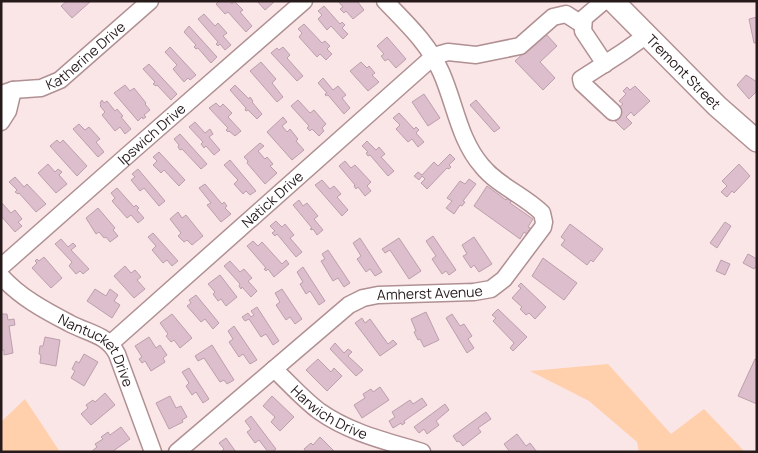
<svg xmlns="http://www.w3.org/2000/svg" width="758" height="453" font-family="Manrope,sans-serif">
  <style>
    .green { fill: #ffd0ab }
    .building { fill: #dcbecc; stroke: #bc9fac }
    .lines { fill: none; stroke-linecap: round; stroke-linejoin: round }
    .minor-casing { stroke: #b09093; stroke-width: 19 }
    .major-casing { stroke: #b09093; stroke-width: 24 }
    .minor { stroke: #fff; stroke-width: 16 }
    .major { stroke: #fff; stroke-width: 21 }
    .labels { text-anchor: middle; stroke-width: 4; stroke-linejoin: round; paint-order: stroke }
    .street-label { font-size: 14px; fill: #261a1b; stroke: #fbe6e7 }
  </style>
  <rect width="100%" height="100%" fill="#fbe6e7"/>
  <!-- green -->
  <g class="green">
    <polygon points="608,364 671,434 704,409 745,452 639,452 637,442 589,401 530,371"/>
    <polygon points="25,399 60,452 1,452 1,422"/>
  </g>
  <!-- building -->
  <g class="building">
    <polygon points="67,1 91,1 72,18 61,6"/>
    <polygon points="219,1 230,1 232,4 234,1 243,10 240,12 252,26 246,32 228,12 225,14 216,4"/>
    <polygon points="257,1 273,1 274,2 265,10"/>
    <polygon points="338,1 357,1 364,10 353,19 346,11 344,13 340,9 343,7"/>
    <polygon points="324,6 340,24 342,22 345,25 342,28 348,34 343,39 331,26 327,30 318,19 322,15 318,11"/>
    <polygon points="204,14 215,26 218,23 227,33 223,36 231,45 225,50 220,44 218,46 216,44 218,42 198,19"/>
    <polygon points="757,17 757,43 754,43 749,19"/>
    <polygon points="304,24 322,43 325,41 330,46 327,49 332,54 326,60 320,54 317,57 299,37 302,33 298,29"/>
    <polygon points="189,26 217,57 211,63 198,48 196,49 194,47 196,45 184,32"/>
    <polygon points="545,33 557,46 540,62 555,78 543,90 515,61"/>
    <polygon points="387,37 406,59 396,68 388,59 385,61 381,56 384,54 377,46"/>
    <polygon points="170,47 196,75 190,80 188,78 184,82 173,69 177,65 165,52"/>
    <polygon points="283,47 290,55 287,58 303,76 297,81 271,53 277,48 279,50"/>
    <polygon points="261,62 276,79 272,83 283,97 277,102 250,71"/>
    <polygon points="361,62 367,68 369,66 375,73 372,75 379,82 368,91 350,71"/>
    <polygon points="149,64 177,94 171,100 157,85 156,86 153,84 155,82 143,69"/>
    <polygon points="746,75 757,82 757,91 749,99 737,85"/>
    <polygon points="323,78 333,90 338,86 346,95 342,98 350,108 344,114 328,95 326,96 325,94 327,93 318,83"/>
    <polygon points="125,85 130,91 134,88 146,103 145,104 150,110 144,115 146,117 143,119 142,117 138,121 114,93"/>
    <polygon points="235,85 249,99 250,97 253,101 252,102 262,114 257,119 248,110 246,111 245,110 246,108 230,90"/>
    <polygon points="635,86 650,101 634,116 631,112 626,117 632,123 624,130 615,121 622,114 617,109 623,104 619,101 626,94 623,91 627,87 630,90"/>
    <polygon points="424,94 440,118 428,126 412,102"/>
    <polygon points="102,100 104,103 107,101 115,111 117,109 123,116 121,117 131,129 125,134 120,127 115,131 102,115 105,112 100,106 101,105 100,103"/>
    <polygon points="298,100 310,113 314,110 326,124 322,128 324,131 319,136 312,129 310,131 307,128 309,126 291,106"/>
    <polygon points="476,100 500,128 494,132 470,105"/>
    <polygon points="216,103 220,107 223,104 232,113 228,117 241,131 235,136 229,131 228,132 226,130 228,128 209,108"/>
    <polygon points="399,113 414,129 416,127 419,130 416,133 424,142 418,147 412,139 408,142 396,129 400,125 393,118"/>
    <polygon points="283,117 287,122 282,126 287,132 290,129 298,139 296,141 304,150 292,160 267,132"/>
    <polygon points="195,122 205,133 210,129 213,134 209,137 220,150 214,155 206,146 204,148 201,144 203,142 189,127"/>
    <polygon points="79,124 85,130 89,127 100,139 96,142 104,152 98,157 73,129"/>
    <polygon points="180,134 207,164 201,169 182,149 180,150 178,147 179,145 174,139"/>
    <polygon points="57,140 60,143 63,140 87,166 77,176 50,146"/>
    <polygon points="367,141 376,150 379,147 385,154 381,157 394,171 388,176 370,155 368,156 366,153 368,152 362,146"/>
    <polygon points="260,143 264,146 258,151 265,159 267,157 273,164 270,166 277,173 265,184 247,163 248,161 244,157"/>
    <polygon points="159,152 185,180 179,186 164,170 161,173 153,165 157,161 153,157"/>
    <polygon points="450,154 455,159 449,165 451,167 449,169 447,168 427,189 421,183 425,179 422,176 419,180 414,176 418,172 422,175 434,162 438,166"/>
    <polygon points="230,160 256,191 250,195 246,191 243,194 234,184 238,180 224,165"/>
    <polygon points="345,161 351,168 355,165 371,182 367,186 371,191 365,196 358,187 356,189 354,186 355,185 339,166"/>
    <polygon points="48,164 55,172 58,169 62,172 59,175 67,184 56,193 38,173"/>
    <polygon points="739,164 750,176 734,193 732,191 727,197 721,192 727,186 722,181"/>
    <polygon points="138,169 165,201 159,206 144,188 140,191 131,180 135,177 132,174"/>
    <polygon points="15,177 24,187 27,184 46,204 36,212 19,193 18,194 15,192 17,190 9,182"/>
    <polygon points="469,179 476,184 463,201 465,202 462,206 460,205 454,214 446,208 452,201 447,198 460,181 465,184"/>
    <polygon points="322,180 330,189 334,186 341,194 337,197 348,210 342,216 315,185"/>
    <polygon points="205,184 222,204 224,202 227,206 225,208 231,214 221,222 207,205 211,203 199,188"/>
    <polygon points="487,186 506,200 508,197 512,200 510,203 533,219 528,227 532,229 528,235 524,232 520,239 474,206"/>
    <polygon points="117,188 134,207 136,205 139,208 137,210 144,218 138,223 131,215 127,218 112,201 115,198 111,193"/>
    <polygon points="299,200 303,206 307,203 318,216 314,219 323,230 317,235 313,229 312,230 310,229 312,228 293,205"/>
    <polygon points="1,202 11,213 15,210 22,219 18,222 22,226 15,232 1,216"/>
    <polygon points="98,208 115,228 113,230 118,236 110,242 106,237 104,238 99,232 96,234 86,218"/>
    <polygon points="178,212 182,218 186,215 203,236 192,245 187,240 184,242 178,236 181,233 170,219"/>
    <polygon points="276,221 282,227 285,224 294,235 290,238 302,252 296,257 277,234 275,236 272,233 275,231 270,226"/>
    <polygon points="725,222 731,226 717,248 710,243"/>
    <polygon points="570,224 603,249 593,262 591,260 587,265 561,245 565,240 561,237"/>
    <polygon points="153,233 178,261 172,266 167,260 163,263 152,250 156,246 148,237"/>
    <polygon points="433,236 456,270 449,275 446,271 442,274 432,259 436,256 426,241"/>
    <polygon points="474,237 492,264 479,272 474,265 471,268 463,256 467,254 462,245"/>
    <polygon points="360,238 382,272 375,276 370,269 366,272 357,259 361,256 353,243"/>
    <polygon points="399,238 421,271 409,279 390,250 385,253 382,249"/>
    <polygon points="61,239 68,247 73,243 76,246 71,250 89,269 83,274 80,271 76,274 69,266 72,262 55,244"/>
    <polygon points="253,241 258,246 262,242 282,264 286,260 289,264 274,277 268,269 266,271 264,269 266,268 247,246"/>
    <polygon points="328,250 350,283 344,287 338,278 333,281 321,261 325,259 322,254"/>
    <polygon points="748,254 757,259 757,268 755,267 754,269 743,263"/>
    <polygon points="44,257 62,278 51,288 32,268 37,263 35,261 37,259 39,261"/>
    <polygon points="543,258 577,283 564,300 532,276"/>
    <polygon points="721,260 730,264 725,275 716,271"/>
    <polygon points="230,261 240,272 244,269 252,278 248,281 257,291 251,297 242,287 241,289 239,286 240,284 224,266"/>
    <polygon points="125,266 131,273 135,270 141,277 137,280 145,289 134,298 114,276"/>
    <polygon points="303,267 325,301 319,305 310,291 306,294 300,284 303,282 297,272"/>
    <polygon points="220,275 237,297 226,306 221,299 218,301 213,294 215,292 208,284"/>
    <polygon points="521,283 546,307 535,319 529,313 526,315 520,309 522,307 512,298 521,288 518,286"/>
    <polygon points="95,289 106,296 110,289 118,295 114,301 120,305 112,318 87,301"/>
    <polygon points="282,289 302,319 295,324 290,317 286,320 276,305 280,302 275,293"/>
    <polygon points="196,295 219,323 213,329 205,319 201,322 187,306 191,303 189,300"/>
    <polygon points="257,307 279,341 273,345 266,334 261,337 249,319 245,321 242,317 248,313 251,317 254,315 251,311"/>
    <polygon points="498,309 527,337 513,351 510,348 514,343 493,321 496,318 492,315"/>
    <polygon points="426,312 439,340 424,347 420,339 418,340 414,332 416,331 411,319"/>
    <polygon points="1,314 7,314 8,320 14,319 15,325 9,326 13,353 4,355 4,350 1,350"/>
    <polygon points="172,314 192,338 180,348 174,340 171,342 166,336 168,334 160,323"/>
    <polygon points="452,314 460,326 464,324 472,336 468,339 474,348 467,353 446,318"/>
    <polygon points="362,318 365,323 370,319 388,344 393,340 397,344 380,356 355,323"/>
    <polygon points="234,326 257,360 250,364 243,354 239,357 229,342 233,339 228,331"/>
    <polygon points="45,337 60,340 56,366 40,363 41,355 39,354 40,346 43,346"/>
    <polygon points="149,337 156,348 160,345 167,355 163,358 165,362 151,371 145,361 142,363 139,359 142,357 135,346"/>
    <polygon points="335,343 344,353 348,349 352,352 348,356 363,370 356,376 330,349"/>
    <polygon points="212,345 234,380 227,384 224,380 220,382 204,358 198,361 195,356"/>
    <polygon points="84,354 98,362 84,386 71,378 75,371 72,369 76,361 79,363"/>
    <polygon points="318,359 331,372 334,368 342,376 327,391 306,370"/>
    <polygon points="755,359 757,359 757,404 738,396"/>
    <polygon points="189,368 209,399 203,403 196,392 192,395 186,386 189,383 182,372"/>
    <polygon points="380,387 389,400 362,418 354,405 365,398 363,394 371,389 373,392"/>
    <polygon points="105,393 115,405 91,425 81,414 88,408 86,405 93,400 95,402"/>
    <polygon points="170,396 176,408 181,406 187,417 182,420 183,422 169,429 156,403"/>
    <polygon points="272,396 294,417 280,431 271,422 275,417 263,406"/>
    <polygon points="422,398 427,405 404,421 405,423 402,425 401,423 393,428 389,421 395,417 392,412 410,400 413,404"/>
    <polygon points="445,404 449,410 436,421 439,425 427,434 424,429 419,433 414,427"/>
    <polygon points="486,412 491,419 478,428 481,432 463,446 459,441 457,442 453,436"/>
    <polygon points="251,416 276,449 272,452 268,452 259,440 255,443 247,432 251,429 245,421"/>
    <polygon points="121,427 130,439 112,452 91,452 97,447 95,444 103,439 101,437 108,432 110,435"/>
    <polygon points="517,434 526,446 530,443 537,452 510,452 504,444"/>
    <polygon points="320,437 335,452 306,452 304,449 311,443 313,445"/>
    <polygon points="226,438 236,452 221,452 224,449 219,443"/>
  </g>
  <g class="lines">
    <defs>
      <g id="minor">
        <polyline points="604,1 584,18 583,31 605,64"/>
        <path id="s1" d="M1,94L13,90L41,88L60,80L150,1"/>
        <polyline points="613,112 582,83 581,79 623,52 647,35"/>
        <polyline points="1,122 8,111 13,90"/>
        <path id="s2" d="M1,267L130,153L304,1"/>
        <path id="s3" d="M1,276C20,297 44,310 69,323C87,333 107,334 117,354L153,452"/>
        <path id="s4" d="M111,343L434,56L448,52L476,55L520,46L553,17L566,14L583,25"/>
        <path id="s5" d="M274,369C289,383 303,399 319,411C350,433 386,441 422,452"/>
        <path id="s6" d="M177,452L349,305L363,298L378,295L474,292L491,289L504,279L543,227L544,222L542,213C524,195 498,186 482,166C459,140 455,103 441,72C428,43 407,24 385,1"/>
      </g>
      <g id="major">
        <path id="s7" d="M613,1L717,106L757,141"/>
      </g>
    </defs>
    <!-- minor casing -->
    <use href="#minor" class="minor-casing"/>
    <!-- major casing -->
    <use href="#major" class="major-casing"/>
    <!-- minor -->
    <use href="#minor" class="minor"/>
    <!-- major -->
    <use href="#major" class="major"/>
  </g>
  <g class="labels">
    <!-- street labels -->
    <g class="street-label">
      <text dy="5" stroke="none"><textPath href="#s1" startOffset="96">Katherine Drive</textPath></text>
      <text dy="5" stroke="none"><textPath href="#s7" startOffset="100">Tremont Street</textPath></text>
      <text dy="5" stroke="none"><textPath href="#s2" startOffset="201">Ipswich Drive</textPath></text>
      <text dy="5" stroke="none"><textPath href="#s4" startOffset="216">Natick Drive</textPath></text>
      <text dy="5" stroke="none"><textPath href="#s6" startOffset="309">Amherst Avenue</textPath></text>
      <text dy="5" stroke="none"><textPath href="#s3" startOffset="124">Nantucket Drive</textPath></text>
      <text dy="5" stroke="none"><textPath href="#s5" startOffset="71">Harwich Drive</textPath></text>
    </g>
  </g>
  <!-- border -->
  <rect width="758" height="453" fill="none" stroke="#261a1b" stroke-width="5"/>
</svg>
